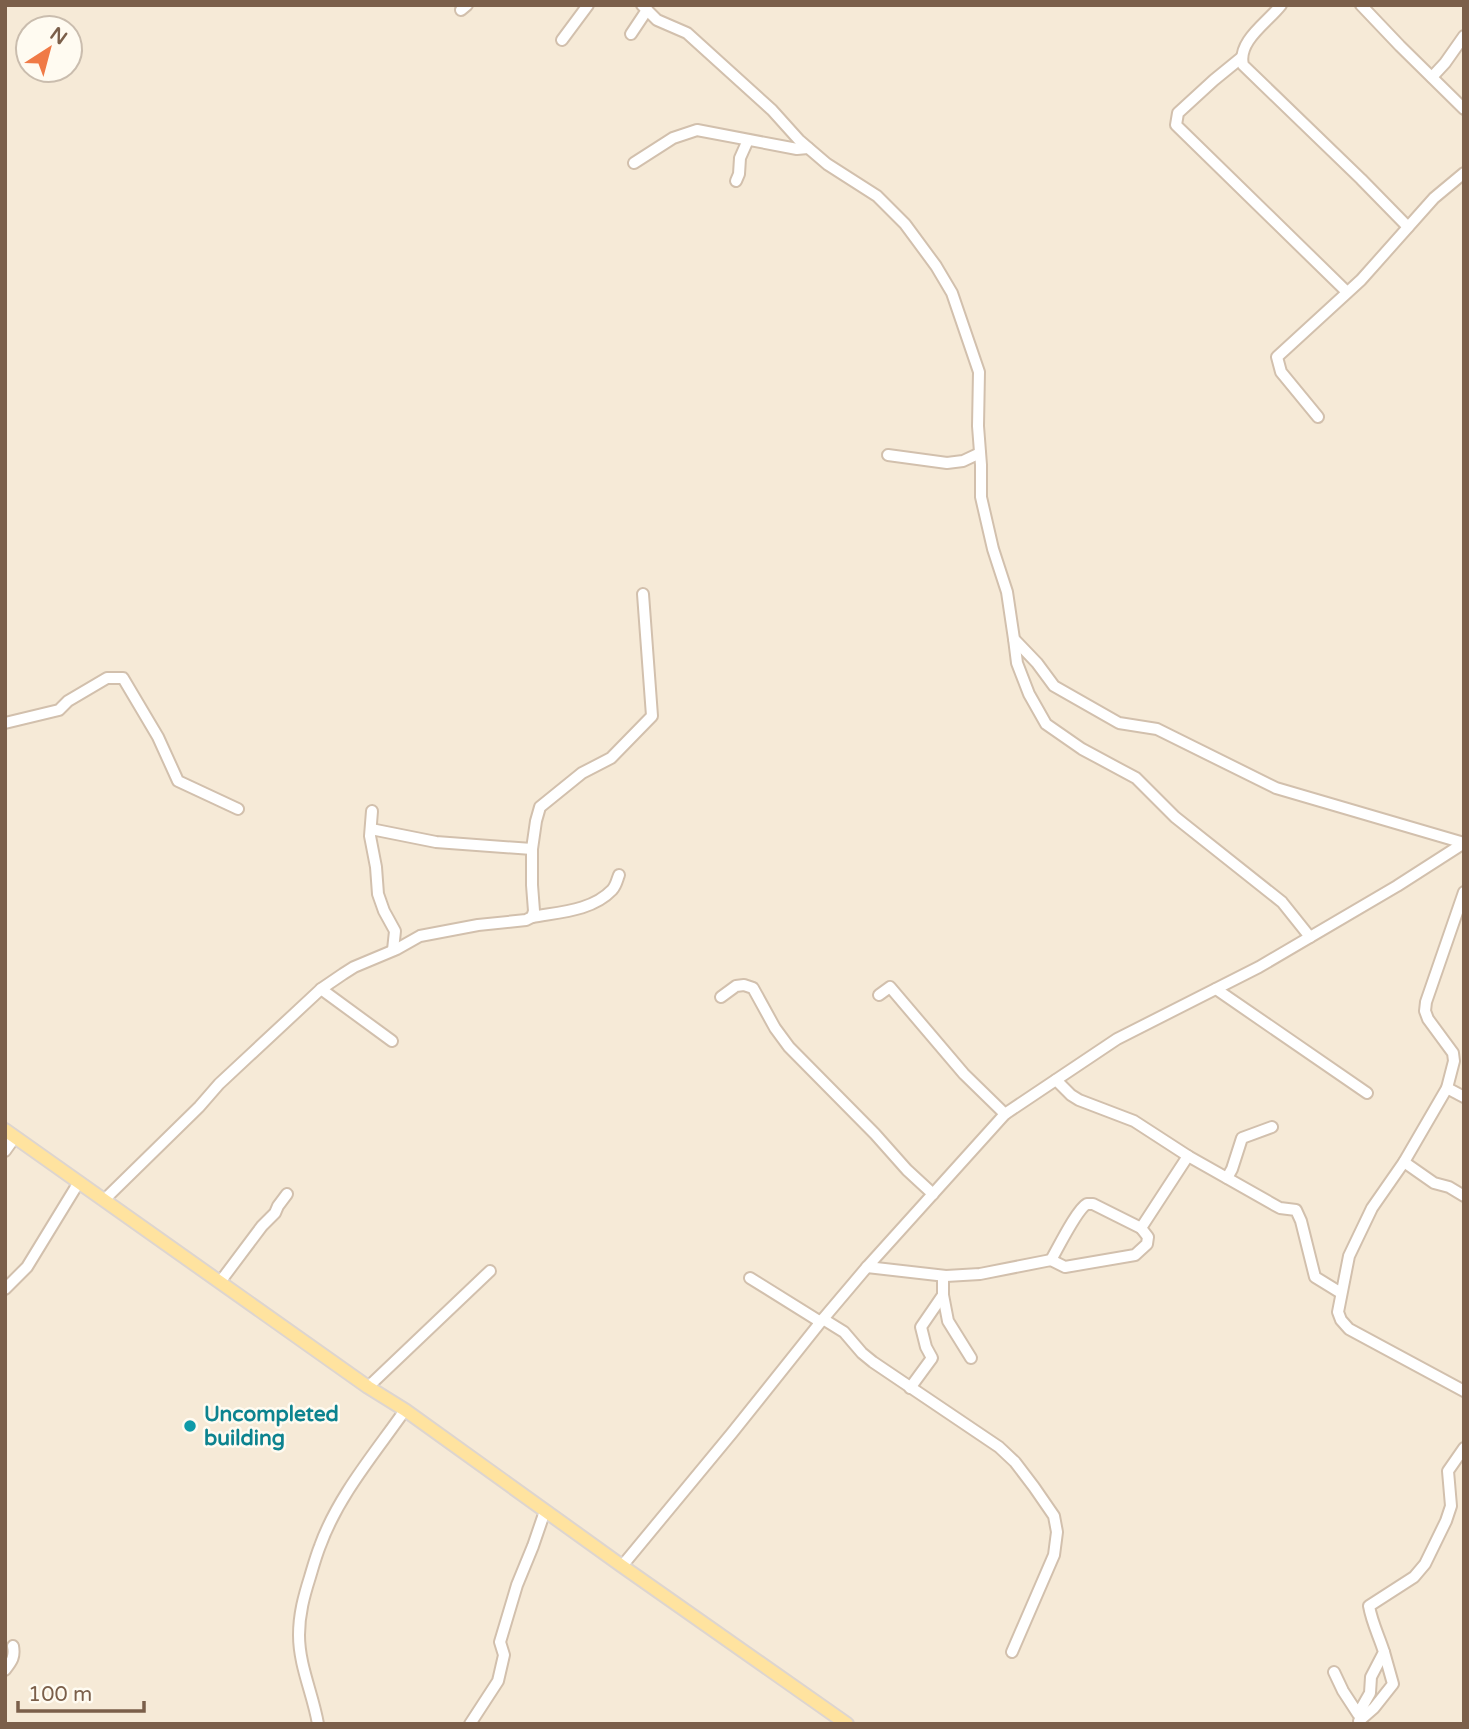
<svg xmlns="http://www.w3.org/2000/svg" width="1469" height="1729" font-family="'Varela Round',sans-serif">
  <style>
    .residential { fill: #f6ead7; fill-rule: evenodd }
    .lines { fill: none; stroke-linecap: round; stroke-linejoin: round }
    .minor-casing { stroke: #d2c0ad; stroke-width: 14 }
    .major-casing { stroke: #ddd5d0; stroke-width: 16 }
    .minor { stroke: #fff; stroke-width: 10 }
    .major { stroke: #ffe39f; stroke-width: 12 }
    .culture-dot { fill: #0f9aa8; stroke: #fffbf1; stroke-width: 2.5 }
    .labels { text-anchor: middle; stroke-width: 5; stroke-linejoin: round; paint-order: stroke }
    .culture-label { font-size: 21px; font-weight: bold; fill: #0d838f; stroke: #fffbf1; text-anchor: start }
  </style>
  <rect width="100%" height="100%" fill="#fef7e9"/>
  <!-- residential -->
  <path class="residential" d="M5,5H1464V1724H5ZM28,28H70V70H28Z"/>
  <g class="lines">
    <defs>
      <g id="minor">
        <polyline points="642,5 657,20 687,33 772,110 799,140 827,164 877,196 905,224 936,266 952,293 979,372 978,426 981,465 981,497 993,549 1007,592 1014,639 1037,663 1054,686 1119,723 1157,729 1276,788 1464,843"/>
        <path d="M1281,5C1268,22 1237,41 1243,65L1361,179L1408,227"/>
        <polyline points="1361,5 1400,46 1464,109"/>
        <polyline points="461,10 467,5"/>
        <polyline points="631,34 647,10"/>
        <polyline points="562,40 588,5"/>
        <polyline points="1241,58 1214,80 1178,113 1176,125 1347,292"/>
        <polyline points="1432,77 1445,63 1464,36"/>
        <polyline points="634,163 673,138 697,130 797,149 808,148"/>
        <polyline points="736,181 739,174 740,158 748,140"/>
        <polyline points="1318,417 1281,372 1277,357 1361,280 1434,198 1464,173"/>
        <polyline points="888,455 947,463 963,461 980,453"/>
        <polyline points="1014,639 1017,663 1029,694 1046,724 1082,749 1136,778 1175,817 1282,902 1310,937"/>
        <polyline points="5,723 59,710 68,701 107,678 123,678 158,737 178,781 238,809"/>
        <polyline points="372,811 370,836 376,867 378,894 384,911 395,931 393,950"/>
        <polyline points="371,829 436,842 532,849"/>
        <polyline points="1464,892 1426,1002 1425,1011 1428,1019 1453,1053 1454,1061 1447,1088 1404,1162 1372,1208 1349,1256 1338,1312 1341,1320 1349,1329 1464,1391"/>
        <path d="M532,917C559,912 592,911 612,890C616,886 617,880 619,875"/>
        <polyline points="321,989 392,1041"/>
        <polyline points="1216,989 1367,1093"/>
        <polyline points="879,995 890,987 964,1074 1005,1114"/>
        <polyline points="721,997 736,986 744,985 753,988 775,1028 789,1047 875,1134 907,1170 933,1194"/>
        <polyline points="1056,1080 1071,1095 1079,1100 1134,1121 1188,1156 1271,1203 1280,1208 1296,1210 1301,1221 1315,1277 1341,1293"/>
        <polyline points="1447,1088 1464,1097"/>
        <polyline points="5,1151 15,1137"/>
        <polyline points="1404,1162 1434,1183 1449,1187 1464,1196"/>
        <polyline points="1227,1178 1232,1169 1242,1138 1272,1127"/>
        <polyline points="104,1200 199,1107 219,1084 321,989 343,974 354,967 397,949 420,936 478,925 526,920 532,917 534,911 532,885 532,849 536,821 540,807 582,773 611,758 652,716 643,594"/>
        <path d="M1051,1260C1057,1250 1077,1209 1087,1204C1089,1204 1091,1204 1093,1204L1141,1228"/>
        <polyline points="867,1267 946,1276 980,1274 1051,1260 1065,1267 1135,1255 1147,1244 1148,1237 1141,1228 1188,1156"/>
        <polyline points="750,1278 819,1321 818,1324"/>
        <polyline points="220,1282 262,1226 275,1213 278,1206 287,1194"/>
        <polyline points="5,1289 27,1267 79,1182"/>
        <polyline points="943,1295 948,1321 971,1358"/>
        <polyline points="823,1319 844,1332 862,1353 873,1362 999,1447 1015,1462 1034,1487 1054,1516 1057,1532 1054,1555 1012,1652"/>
        <polyline points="368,1387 490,1271"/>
        <polyline points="910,1388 932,1358 926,1347 921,1327 943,1295 943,1276"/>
        <polyline points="622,1566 732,1433 823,1319 867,1267 1005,1114 1117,1039 1259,967 1397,886 1464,843"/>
        <path d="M5,1670C12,1661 15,1657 13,1646"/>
        <path d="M1334,1672L1343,1691L1358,1714L1370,1693L1371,1677L1384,1652C1379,1636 1372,1623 1369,1606L1414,1577L1425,1564L1446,1521L1451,1506L1448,1471L1464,1448"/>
        <polyline points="1359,1721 1374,1708 1393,1684 1384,1652"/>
        <path d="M318,1724C313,1694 299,1666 299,1635C299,1614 304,1596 310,1577C313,1567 316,1556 320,1546C338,1496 375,1453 405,1410"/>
        <polyline points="470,1724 498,1681 504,1655 500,1642 517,1585 533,1546 545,1511"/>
      </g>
      <polyline id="major" points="5,1130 368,1387 405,1410 622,1566 847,1724"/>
    </defs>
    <!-- minor casing -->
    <use href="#minor" class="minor-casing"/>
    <!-- major casing -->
    <use href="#major" class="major-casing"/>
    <!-- minor -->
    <use href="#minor" class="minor"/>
    <!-- major -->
    <use href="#major" class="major"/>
  </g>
  <!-- markers -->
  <circle class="culture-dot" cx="190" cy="1426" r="7"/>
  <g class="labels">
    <!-- culture labels -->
    <g class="culture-label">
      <text x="204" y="1421">Uncompleted<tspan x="204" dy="24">building</tspan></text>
    </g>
  </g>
  <!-- border -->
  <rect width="1469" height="1729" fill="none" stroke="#7b5f4a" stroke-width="14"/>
  <!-- north arrow -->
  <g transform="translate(49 49) rotate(36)"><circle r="33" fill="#fffbf1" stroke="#cabdae" stroke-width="2"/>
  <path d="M0-5L12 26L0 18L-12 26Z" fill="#f07a46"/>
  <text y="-10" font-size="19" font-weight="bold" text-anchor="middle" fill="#7b5f4a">N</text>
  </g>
  <!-- scale -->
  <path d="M18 1701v10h126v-10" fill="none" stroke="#7b5f4a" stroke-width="3.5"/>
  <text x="28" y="1701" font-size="21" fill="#7b5f4a" stroke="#fffbf1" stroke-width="5" paint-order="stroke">100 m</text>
</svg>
